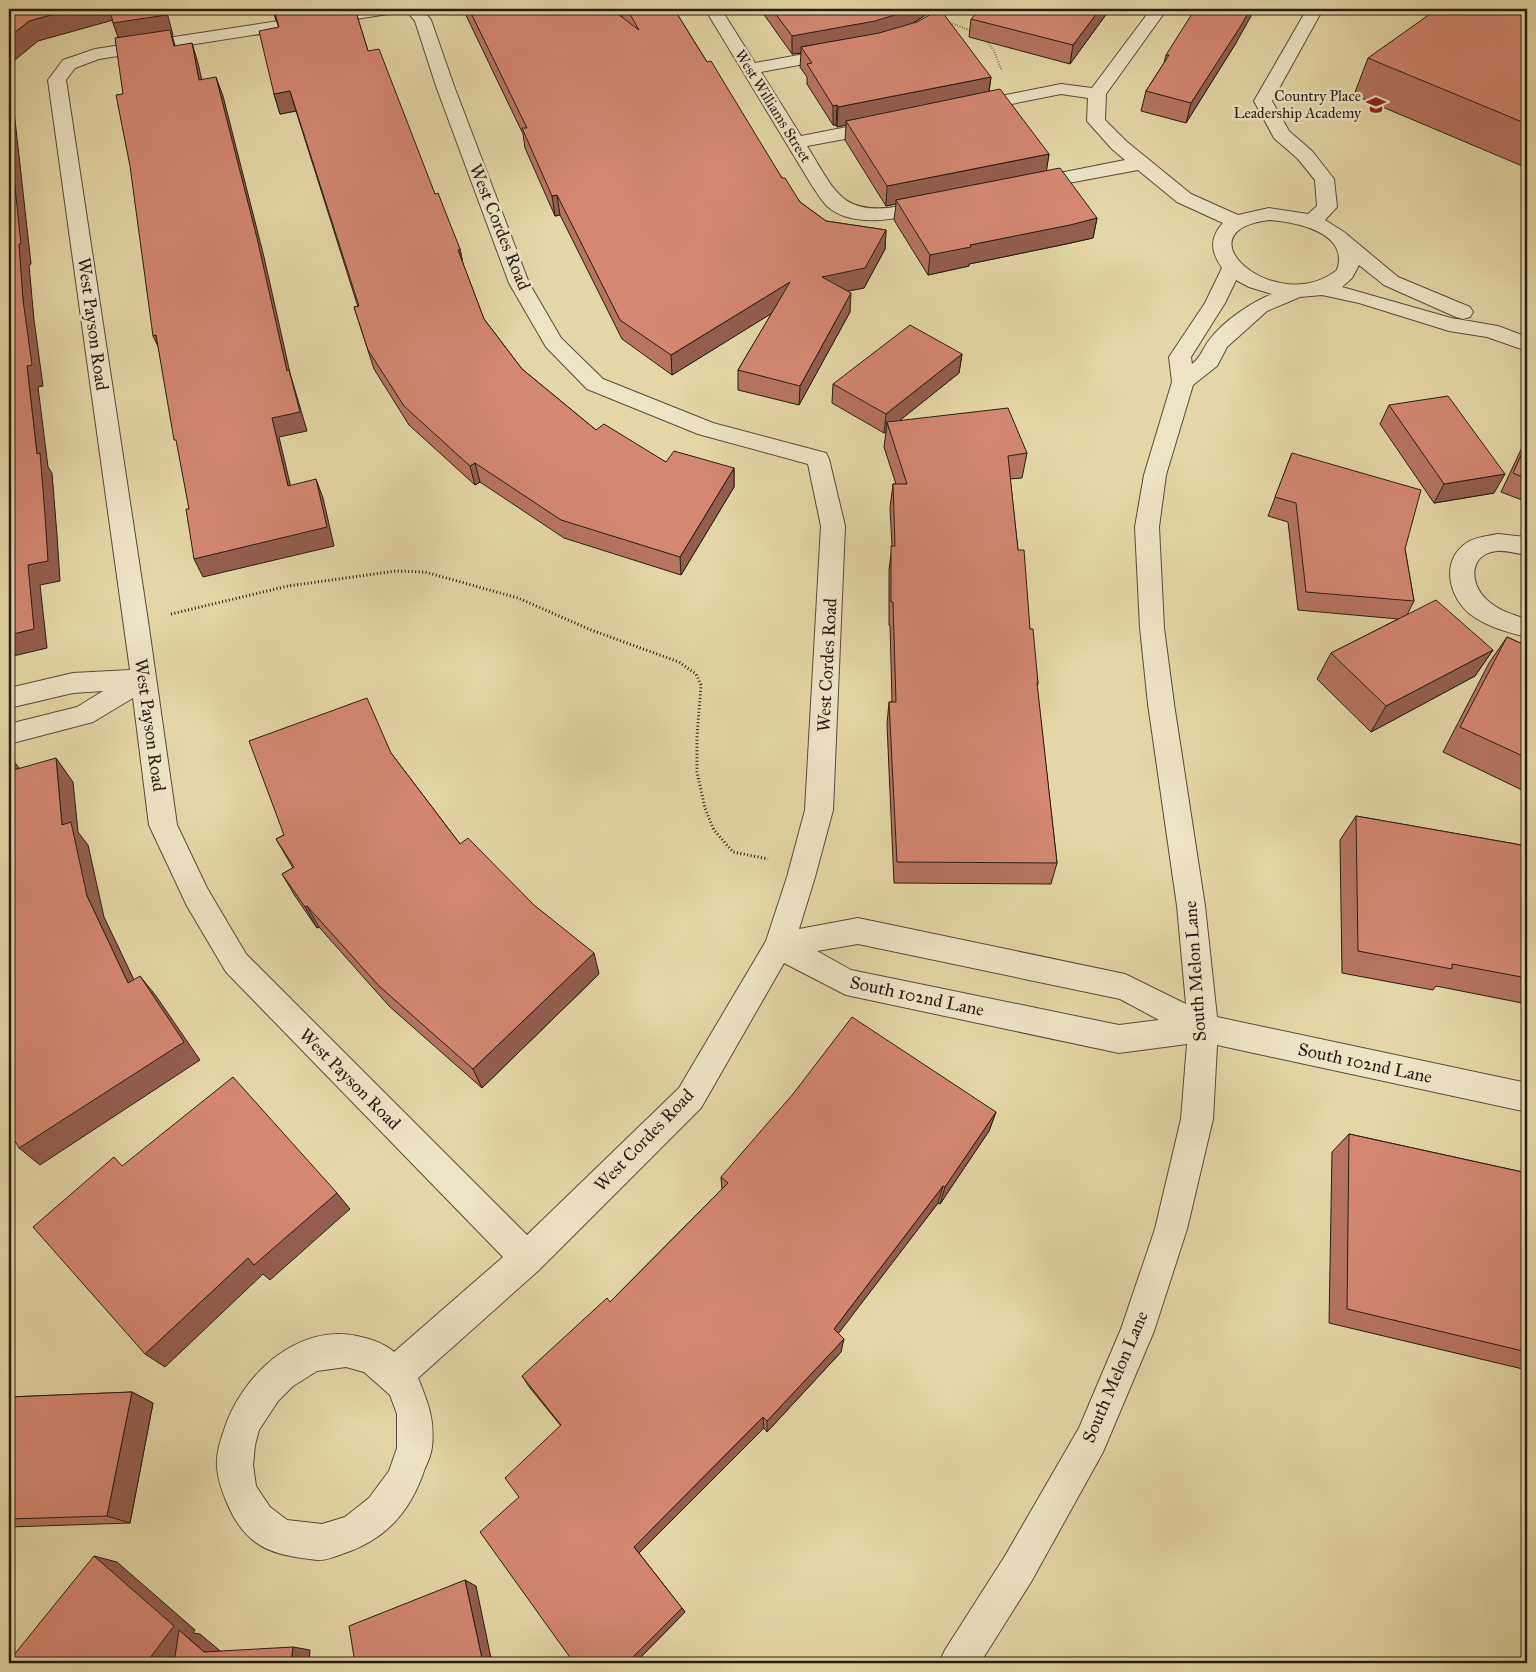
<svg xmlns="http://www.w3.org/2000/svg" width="1536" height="1672" font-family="'IM FELL Great Primer',serif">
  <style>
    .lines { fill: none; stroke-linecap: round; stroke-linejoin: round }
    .minor-casing { stroke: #564c39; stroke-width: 2 }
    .path-far1 { stroke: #261e15; stroke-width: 2; stroke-dasharray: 0.5 2; stroke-linecap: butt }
    .path { stroke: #261e15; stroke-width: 3; stroke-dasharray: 1 2.5; stroke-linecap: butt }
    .minor { fill: #ede4c5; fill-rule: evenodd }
    .wall { fill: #b67461; stroke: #261e15 }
    .shaded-wall { fill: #945e4f; stroke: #261e15 }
    .building { fill: #d48771; stroke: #261e15 }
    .labels { text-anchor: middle; stroke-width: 5; stroke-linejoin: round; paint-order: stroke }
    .far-poi-label { font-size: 15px; fill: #261e15; stroke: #ede4c5; text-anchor: end }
    .far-street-label { font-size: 15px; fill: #261e15; stroke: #ede4c5 }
    .street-label { font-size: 18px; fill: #261e15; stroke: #ede4c5 }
  </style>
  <rect width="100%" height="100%" fill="#e4d6a6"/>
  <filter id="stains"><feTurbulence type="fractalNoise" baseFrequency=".004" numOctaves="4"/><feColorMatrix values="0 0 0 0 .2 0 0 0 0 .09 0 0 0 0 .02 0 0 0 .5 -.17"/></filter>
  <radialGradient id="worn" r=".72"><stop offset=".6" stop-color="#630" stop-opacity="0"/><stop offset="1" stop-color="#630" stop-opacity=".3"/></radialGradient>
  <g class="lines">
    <defs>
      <g id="minor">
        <path d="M357,9H396L394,13L388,14L99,59L75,68L66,80L148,621L177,825L207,888L246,954L527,1235L679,1088L766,941L787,877L805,810L821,526L808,464L698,434L587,389L546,347L509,283L436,86L415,21L405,9H422L431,20L454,86L529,283L561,338L603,379L713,423L826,453L829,459L845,526L833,810L815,877L799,929L858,918L1125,974L1186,1004L1177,906L1148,704L1140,628L1135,527L1144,475L1172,382L1169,357L1205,303L1222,268C1211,252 1209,238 1223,223L1177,202L1138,170L1031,190L1024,188L1021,184L1024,180L1125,160L1112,149L1087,121L1088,98L1061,94L972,112L966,111L963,107L966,103L1061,84L1092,88L1151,9H1167L1106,94L1105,120L1126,141L1191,194L1238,215L1269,208L1308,214L1317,206L1315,180L1298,159L1274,138L1254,101L1307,9H1323L1272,101L1289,131L1312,151L1334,179L1337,207L1325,220L1344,232L1398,277L1470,307L1473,312L1470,317L1463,319L1456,317L1384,285L1359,265L1352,278L1342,287L1451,318L1498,326L1527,337V351L1487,337L1449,331L1359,303L1322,295L1300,297L1267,311L1227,347L1217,366L1193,385L1166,475L1159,527L1164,628L1174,704L1205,906L1217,1017L1527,1083V1112L1217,1045L1213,1119L1187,1229L1154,1331L1103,1452L1031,1582L980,1663H939L945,1650L1005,1556L1079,1428L1121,1329L1155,1229L1181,1119L1187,1044L1119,1053L846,995L784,963L701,1108L539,1270L418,1378C428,1403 435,1419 432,1447C431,1454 428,1462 425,1468C411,1511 386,1540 342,1554C334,1557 325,1561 317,1560C272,1555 246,1548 227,1503C222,1491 218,1480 217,1467C216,1454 220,1442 224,1430C241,1376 297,1323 357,1336C371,1339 384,1343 394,1352L503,1257L226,972L187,906L149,825L133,698L93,722L9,744V724L77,707L103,691L73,693L9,708V688L73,673L130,670L48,80L63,60L95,49ZM1269,220C1295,222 1350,232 1337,270C1278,318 1176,232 1269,220ZM1236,280L1249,287L1272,294C1250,303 1224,321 1210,339C1202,349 1202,356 1192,364L1191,357L1225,303ZM858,944L1120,999L1159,1020L1119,1025L851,970L817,951ZM346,1367L364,1372L390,1395L397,1414V1448L389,1471L369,1498L345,1517L322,1524L287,1520L270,1507L256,1486L253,1465L255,1445L259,1430L278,1401L293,1386L317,1371Z"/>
        <path d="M705,9H721L755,63L837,48L843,49L846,53L843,57L761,72L801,136L883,120L889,122L892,126L889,130L883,132L807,146C835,191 841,217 901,206C913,203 927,198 939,201L942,205L939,209C907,217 854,231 827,206C821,200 816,191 811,184Z"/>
        <path d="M1498,534L1527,537V555C1518,554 1506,550 1497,551C1469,554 1469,583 1486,599C1497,610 1513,615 1527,619V637C1507,632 1487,627 1470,614C1448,596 1440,559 1468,542C1476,537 1488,536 1498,534Z"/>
      </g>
    </defs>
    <!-- minor casing -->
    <use href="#minor" class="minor-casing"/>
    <!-- path-far1 -->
    <g class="path-far1">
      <polyline points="948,22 972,31"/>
      <polyline points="986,40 994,51 1002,71"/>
    </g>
    <!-- path -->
    <polyline class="path" points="171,614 288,586 396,571 425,572 518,598 591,630 679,662 696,674 701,685 697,736 697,772 705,808 714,830 733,852 768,859"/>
    <!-- minor -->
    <use href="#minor" class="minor"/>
  </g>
  <!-- wall -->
  <g class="wall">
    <polygon points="272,9 355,9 368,51 435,194 460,249 463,264 484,319 522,369 596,430 666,462 734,468 734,487 681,575 564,538 480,482 475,485 409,425 374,369 354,307 358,307 296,111 280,114 274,94 279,28"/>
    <polygon points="463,9 611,9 623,18 618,9 674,9 707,62 782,178 800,202 826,221 886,230 885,249 864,288 848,291 850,312 799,405 738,390 738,370 772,313 672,375 622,339 560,215 555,216 525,148 523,134"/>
    <polygon points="760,9 928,9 927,14 912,24 991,77 989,92 1049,154 1046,171 1097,218 1093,238 1066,244 969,264 969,266 928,275 894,220 896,204 886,206 845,140 846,125 837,127 836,125 833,125 807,84 807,77 800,67 801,53 792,54"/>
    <polygon points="1110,9 1070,64 969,37 971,19"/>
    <polygon points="1527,11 1527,168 1354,95 1368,58"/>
    <polygon points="1236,43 1186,123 1141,111 1146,91 1164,63 1166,55"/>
    <polygon points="962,354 959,373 900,420 1027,453 1022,478 1010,479 1018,550 1038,683 1037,688 1057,863 1051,884 894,883 887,724 889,702 892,702 890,625 889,625 889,570 892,546 890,508 893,484 896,484 884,447 886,432 884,433 832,403 833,384"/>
    <polygon points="1389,405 1494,493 1434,503 1380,424"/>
    <polygon points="1527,437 1527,502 1501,492"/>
    <polygon points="1292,453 1405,549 1414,601 1407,615 1493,650 1475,676 1371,732 1317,679 1331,653 1398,619 1298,610 1288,522 1268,516"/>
    <polygon points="1507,637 1527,646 1527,783 1522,790 1443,752 1489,663"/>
    <polygon points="391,753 460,844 599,974 482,1088 389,1006 319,927 317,928 295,896 282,874 293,868 276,839 284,835"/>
    <polygon points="1356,816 1527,846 1527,1004 1436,986 1433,990 1342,973 1340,840"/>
    <polygon points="996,1112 989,1131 940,1204 938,1203 838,1333 841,1352 767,1432 764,1428 639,1553 685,1612 635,1663 574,1663 519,1497 561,1426 530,1388 522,1376 610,1302 722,1189 721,1177"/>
    <polygon points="1349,1134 1527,1173 1527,1370 1329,1323 1332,1152"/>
    <polygon points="132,1392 153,1403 130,1523 9,1527 9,1397"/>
  </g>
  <!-- shaded-wall -->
  <g class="shaded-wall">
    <polygon points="72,9 113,9 117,19 38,41 9,65 9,37 29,21"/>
    <polygon points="164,9 166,9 173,35 172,35 176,49 120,43 113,23"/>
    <polygon points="273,9 346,9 276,20"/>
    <polygon points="909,9 928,9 927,14 902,30 801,47 801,53 792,54 792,36"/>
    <polygon points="1100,9 1110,9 1070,64 1073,45"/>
    <polygon points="1250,9 1255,9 1236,43 1186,123 1191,103"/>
    <polygon points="192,43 198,63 206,99 199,80"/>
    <polygon points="9,66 31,264 29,265 34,320 43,386 38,387 48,467 52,473 57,535 60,581 40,585 47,648 9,657 9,635 28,565 37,454 27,366 23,300 9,131"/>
    <polygon points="216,77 223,96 264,257 290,373 295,390 307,431 279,437 295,505 288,486 272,418 287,371"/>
    <polygon points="991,77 988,97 846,121 846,125 837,127 838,107"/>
    <polygon points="290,91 296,111 280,114 274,94"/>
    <polygon points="837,105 836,125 833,125 833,106"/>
    <polygon points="1049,154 1046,174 896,200 896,204 886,206 887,186"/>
    <polygon points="557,195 560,215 555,216 552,196"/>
    <polygon points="1097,218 1093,238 1066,244 969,264 969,266 928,275 930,255 970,245"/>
    <polygon points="886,230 885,249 864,288 821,296 822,277"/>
    <polygon points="460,249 464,269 458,250"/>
    <polygon points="790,282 790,302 672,375 671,355"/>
    <polygon points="851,293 850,312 799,405 800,386"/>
    <polygon points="156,335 162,355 153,336"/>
    <polygon points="962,354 959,373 889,429 887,422 886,432 884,433 886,414"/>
    <polygon points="475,463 480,482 475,485 470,466"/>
    <polygon points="734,468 734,487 681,575 680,557"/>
    <polygon points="1505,474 1494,493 1434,503 1444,484"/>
    <polygon points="316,479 323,498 334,546 203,577 194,559"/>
    <polygon points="1493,650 1475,676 1371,732 1386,706"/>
    <polygon points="9,755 27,778 10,771"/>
    <polygon points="56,758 73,782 78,832 88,845 104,917 145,1003 128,983 87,896 62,825"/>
    <polygon points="307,906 319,927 317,928 305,907"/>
    <polygon points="594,953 599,974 482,1088 473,1069"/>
    <polygon points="140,976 156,996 200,1060 40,1165 19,1148"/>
    <polygon points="996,1112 989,1131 940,1204 945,1187"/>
    <polygon points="943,1186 938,1203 832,1342 834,1329"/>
    <polygon points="337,1193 350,1209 270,1280 263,1274 165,1367 145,1354 248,1258"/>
    <polygon points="844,1339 841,1352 767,1432 767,1421"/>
    <polygon points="132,1392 153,1403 130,1523 107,1516"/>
    <polygon points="763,1417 764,1428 639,1553 634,1547"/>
    <polygon points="94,1556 117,1562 195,1630 193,1633 200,1634 225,1655 204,1652 189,1638 170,1663 146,1663"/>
    <polygon points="465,1580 476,1586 492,1663 483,1663"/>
    <polygon points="682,1608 685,1612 635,1663 627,1663"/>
    <polygon points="293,1647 310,1650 309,1663 291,1663"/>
  </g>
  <!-- building -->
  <g class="building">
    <polygon points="9,9 72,9 29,21 9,37"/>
    <polygon points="110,9 164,9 166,15 113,23"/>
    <polygon points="305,9 355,9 368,51 379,49 435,194 438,193 460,249 458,250 484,319 522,369 596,430 604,424 666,462 674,451 734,468 680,557 561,520 475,463 470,466 404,406 368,350 354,307 359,306 290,91 274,94 259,31 279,27 275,13"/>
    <polygon points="469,9 611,9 639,30 627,9 674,9 707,62 711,61 782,178 785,178 800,202 826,221 886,230 865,268 822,277 851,293 800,386 738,370 790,282 671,355 620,320 557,195 552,196 522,128 527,128"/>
    <polygon points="772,9 909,9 904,12 875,21 792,36"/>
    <polygon points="940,9 991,77 838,107 837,105 833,106 807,64 812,63 801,47 879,33 917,22"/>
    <polygon points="980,9 1100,9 1073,45 971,19"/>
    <polygon points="1195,9 1250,9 1242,24 1191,103 1146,91 1169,55 1166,55"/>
    <polygon points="1437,9 1523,9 1527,11 1527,124 1368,58"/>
    <polygon points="170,30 174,46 192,43 199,80 216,77 257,238 287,371 289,370 300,412 272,418 288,486 316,479 327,527 194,559 186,509 189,509 176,440 174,440 156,335 153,336 130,166 116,95 123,94 115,38"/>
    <polygon points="1000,89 1049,154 887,186 846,121"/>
    <polygon points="9,131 21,244 19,244 23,300 32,365 27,366 37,454 40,453 45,515 48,561 28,565 34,629 9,635"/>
    <polygon points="1060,168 1097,218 1070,225 970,245 971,247 930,255 896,200"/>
    <polygon points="910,325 962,354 886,414 833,384"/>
    <polygon points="1448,396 1505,474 1444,484 1389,405"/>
    <polygon points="1008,408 1027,453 1008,456 1018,550 1024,550 1030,629 1033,629 1038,683 1037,683 1057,863 897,862 889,702 896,702 893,602 891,602 891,546 895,546 893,484 907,484 887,422"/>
    <polygon points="1527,442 1527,479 1513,473"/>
    <polygon points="1292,453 1421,490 1405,549 1414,601 1306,592 1296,503 1275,497"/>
    <polygon points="1436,600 1493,650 1386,706 1331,653"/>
    <polygon points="1507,637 1527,646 1527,758 1460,727"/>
    <polygon points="367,698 391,753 460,844 468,838 534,905 594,953 473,1069 379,986 307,906 305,907 282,874 294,867 276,839 284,835 249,741"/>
    <polygon points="9,755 10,771 56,758 62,825 71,822 87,896 128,983 140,976 184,1042 19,1148 9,1131"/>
    <polygon points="1356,816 1527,846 1527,978 1452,964 1452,969 1358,951"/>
    <polygon points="852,1017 996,1112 945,1187 943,1186 834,1329 844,1339 767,1421 763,1417 634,1547 682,1608 627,1663 574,1663 480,1532 519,1497 505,1478 561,1425 522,1376 607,1298 610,1302 728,1183 721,1177 793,1094"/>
    <polygon points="233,1077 337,1193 254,1265 248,1258 145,1354 33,1227 114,1157 122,1166"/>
    <polygon points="1349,1134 1527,1173 1527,1352 1347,1309"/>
    <polygon points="132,1392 107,1516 9,1519 9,1397"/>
    <polygon points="94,1556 174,1626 146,1663 9,1663 9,1661"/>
    <polygon points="465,1580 483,1663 355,1663 349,1626"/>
    <polygon points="179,1630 204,1652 293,1647 291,1663 174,1663"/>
  </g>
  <!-- icons -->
  <defs>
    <symbol id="school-bare" viewBox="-9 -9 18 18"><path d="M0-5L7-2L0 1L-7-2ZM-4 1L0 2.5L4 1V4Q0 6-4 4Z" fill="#8f2418" stroke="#ede4c5" stroke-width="2.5" paint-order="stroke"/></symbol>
  </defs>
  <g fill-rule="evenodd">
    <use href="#school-bare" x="1362" y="91" width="28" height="28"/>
  </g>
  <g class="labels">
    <!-- far-poi labels -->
    <g class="far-poi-label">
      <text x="1361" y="101">Country Place<tspan x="1361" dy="17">Leadership Academy</tspan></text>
    </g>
    <!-- far-street labels -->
    <g class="far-street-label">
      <text transform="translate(773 106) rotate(58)" y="5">West Williams Street</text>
    </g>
    <!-- street labels -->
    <g class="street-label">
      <text transform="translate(500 227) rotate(68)" y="6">West Cordes Road</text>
      <text transform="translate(93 324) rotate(82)" y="6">West Payson Road</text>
      <text transform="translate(827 665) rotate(-87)" y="6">West Cordes Road</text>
      <text transform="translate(150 725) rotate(82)" y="6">West Payson Road</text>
      <text transform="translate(1195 971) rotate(-94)" y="6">South Melon Lane</text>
      <text transform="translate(917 996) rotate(12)" y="6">South 102nd Lane</text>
      <text transform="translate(1365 1063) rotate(12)" y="6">South 102nd Lane</text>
      <text transform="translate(350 1079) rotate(45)" y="6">West Payson Road</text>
      <text transform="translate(644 1140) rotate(-46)" y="6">West Cordes Road</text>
      <text transform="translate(1115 1377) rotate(-67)" y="6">South Melon Lane</text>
    </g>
  </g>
  <!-- margin -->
  <rect width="1536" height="1672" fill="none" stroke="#e4d6a6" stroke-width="30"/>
  <rect x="10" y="10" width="1516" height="1652" fill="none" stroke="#261e15" stroke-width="2.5"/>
  <rect x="15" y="15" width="1506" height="1642" fill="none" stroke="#261e15"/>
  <rect width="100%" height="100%" filter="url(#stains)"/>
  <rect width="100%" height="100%" fill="url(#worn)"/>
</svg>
